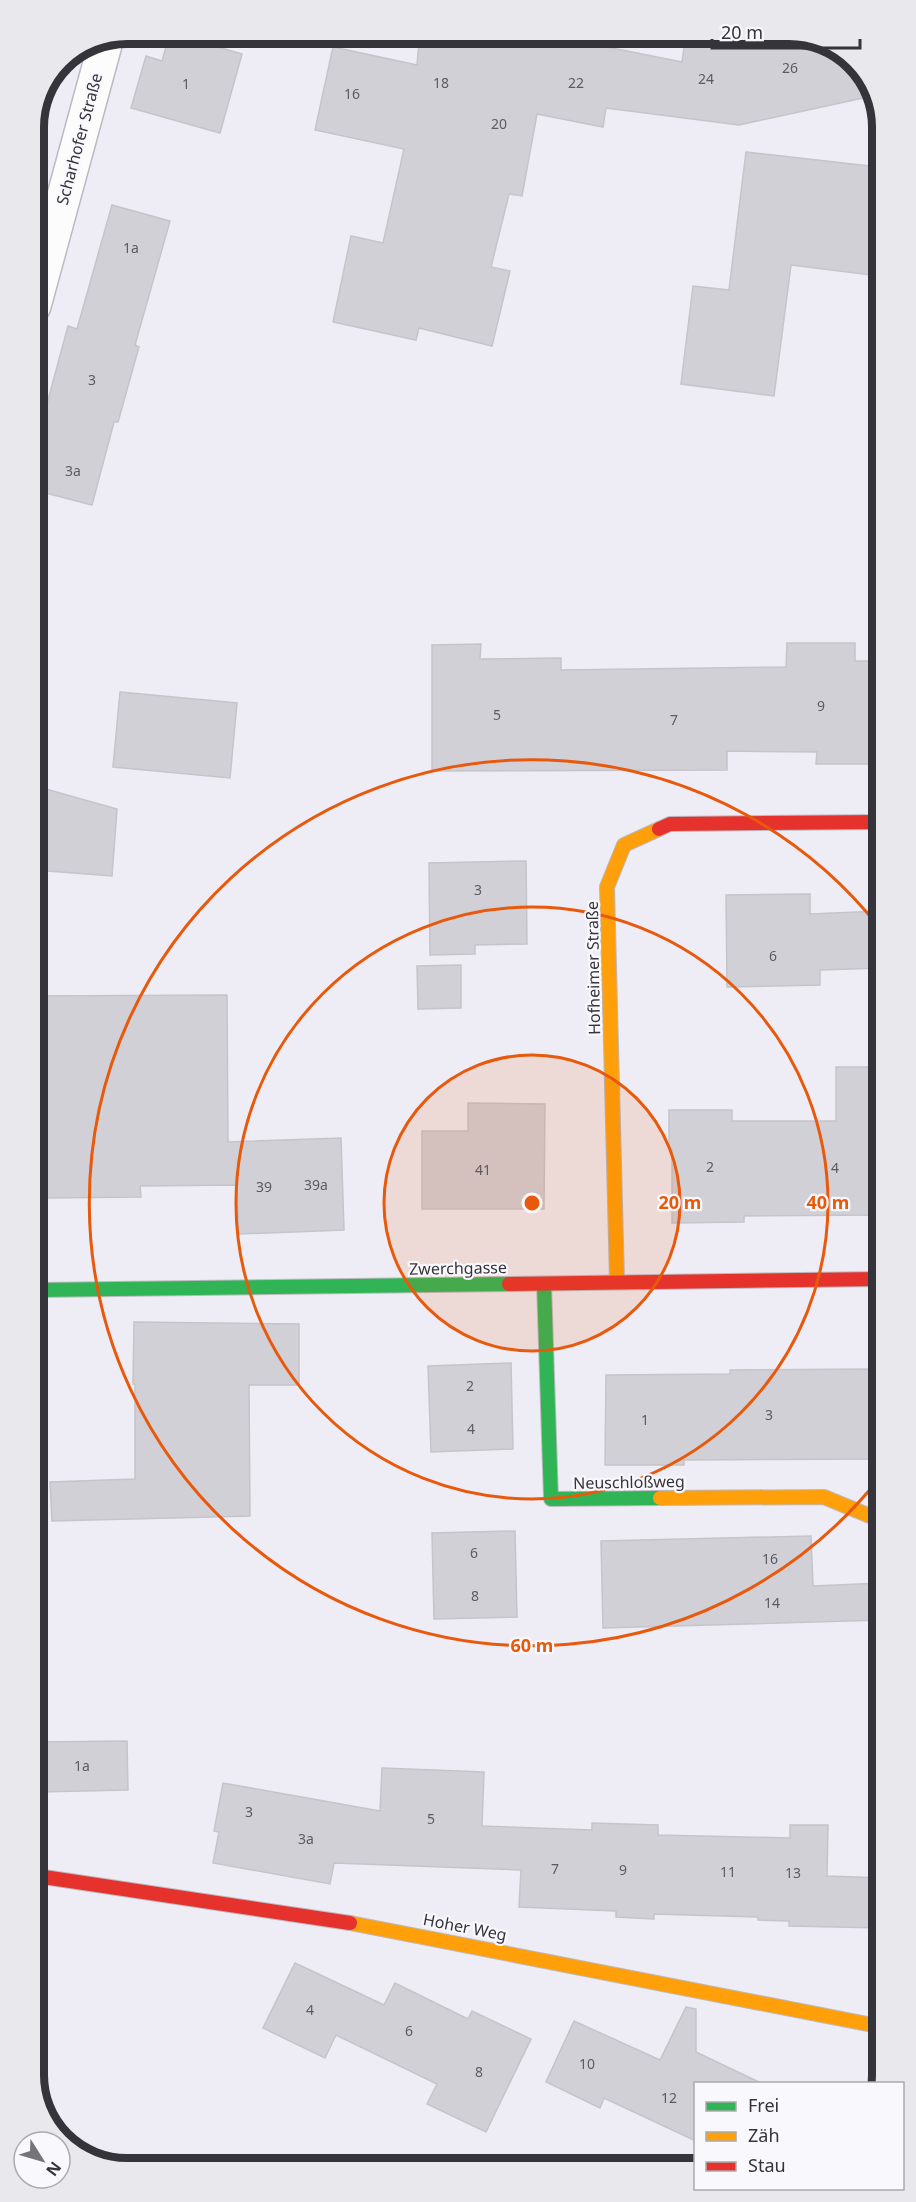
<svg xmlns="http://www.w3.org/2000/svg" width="916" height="2202" font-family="'Noto Sans',sans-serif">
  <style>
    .building { fill: #d2d0d7; stroke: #c5c4ca; stroke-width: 1.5 }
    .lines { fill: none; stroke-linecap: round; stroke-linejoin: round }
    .street-casing { stroke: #bcbac0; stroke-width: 36 }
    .fast-casing { stroke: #bcbac0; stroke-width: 16 }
    .slow-casing { stroke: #bcbac0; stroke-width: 16 }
    .jam-casing { stroke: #bcbac0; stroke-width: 16 }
    .street { stroke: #fcfcfd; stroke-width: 33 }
    .fast { stroke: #30b455; stroke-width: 14 }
    .slow { stroke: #ff9f0a; stroke-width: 14 }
    .jam { stroke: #e5322d; stroke-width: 14 }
    .ring { fill: none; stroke: #e8590c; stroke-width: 3 }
    .labels { text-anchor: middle; stroke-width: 4.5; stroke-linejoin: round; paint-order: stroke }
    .number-label { font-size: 14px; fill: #5c5b61 }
    .street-label { font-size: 16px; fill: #35343a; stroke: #f9f8fd }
    .rim { fill: none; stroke: #35343a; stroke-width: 8 }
    .centre { fill: #e8590c; stroke: #f9f8fd; stroke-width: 3 }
    .ring-label { font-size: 18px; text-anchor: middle; font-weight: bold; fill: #e8590c; stroke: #f9f8fd; stroke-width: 4.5; stroke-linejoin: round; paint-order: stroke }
  </style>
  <rect width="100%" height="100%" fill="#eeecf4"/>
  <!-- building -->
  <g class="building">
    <polygon points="170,33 242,54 220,133 131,108 146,56 162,61"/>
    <polygon points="796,33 847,53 877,95 739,125 606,108 603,127 537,114 522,196 509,194 491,267 510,271 492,346 419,328 416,340 333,322 351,236 383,243 404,149 315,130 333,47 417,65 419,43 587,43 682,62 686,34 729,40"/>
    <polygon points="746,152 878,167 879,276 791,265 774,396 681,384 693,286 729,290"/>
    <polygon points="112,205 170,221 135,345 139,347 118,422 114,422 92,505 34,490 34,452 68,326 77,329"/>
    <polygon points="787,643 855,643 855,661 880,661 880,764 816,764 817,752 727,751 727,770 432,771 432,645 481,644 480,659 561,658 561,670 786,667"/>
    <polygon points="120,692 237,703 230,778 113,767"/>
    <polygon points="35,786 117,809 112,876 35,870"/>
    <polygon points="526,861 527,944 475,945 475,954 430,955 429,863"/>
    <polygon points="810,894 810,914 880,911 880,968 820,970 820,985 727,987 726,895"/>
    <polygon points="461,965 461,1008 418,1009 417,966"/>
    <polygon points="227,995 228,1142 341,1138 344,1230 239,1234 237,1185 140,1186 141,1197 46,1198 47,1114 36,1114 35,996"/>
    <polygon points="836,1067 881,1067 881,1215 744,1216 744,1222 672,1223 672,1149 669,1149 669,1110 732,1110 732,1121 836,1121"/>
    <polygon points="468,1103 545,1104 544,1209 422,1209 422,1131 468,1131"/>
    <polygon points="134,1322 299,1324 299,1385 249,1385 250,1516 52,1521 50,1482 135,1479 135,1384 133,1384"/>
    <polygon points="511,1363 513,1449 431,1452 428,1366"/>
    <polygon points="881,1369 881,1459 684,1460 684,1465 605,1465 606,1375 730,1374 730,1370"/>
    <polygon points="515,1531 517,1617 434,1619 432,1533"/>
    <polygon points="811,1536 813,1586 882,1583 882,1620 603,1628 601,1541"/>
    <polygon points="127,1741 128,1790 37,1792 37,1742"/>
    <polygon points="382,1768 484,1772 482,1826 592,1830 592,1823 658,1825 658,1835 790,1838 790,1825 828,1825 827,1876 883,1878 883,1928 789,1926 789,1921 758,1920 758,1917 654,1914 654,1919 616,1917 616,1911 519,1907 521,1870 334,1863 330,1884 213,1863 219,1832 214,1831 223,1783 380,1811"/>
    <polygon points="295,1963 384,2005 395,1983 468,2019 472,2011 531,2039 486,2132 427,2104 437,2084 336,2035 325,2058 263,2028"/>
    <polygon points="686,2007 696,2009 696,2052 763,2084 696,2084 696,2141 604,2098 600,2108 546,2082 574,2021 660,2060"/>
  </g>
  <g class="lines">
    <defs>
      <polyline id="street" points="34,306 106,41"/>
      <g id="fast">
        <polyline points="544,1284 551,1499 660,1498"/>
        <polyline points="36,1290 509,1284"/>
      </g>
      <g id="slow">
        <polyline points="617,1281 607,887 624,845 659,829"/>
        <polyline points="660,1498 824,1497 882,1521"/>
        <polyline points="350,1923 883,2027"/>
      </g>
      <g id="jam">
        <polyline points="659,829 670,824 880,822"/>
        <polyline points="509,1284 881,1279"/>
        <polyline points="37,1876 350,1923"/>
      </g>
    </defs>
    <!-- street casing -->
    <use href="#street" class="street-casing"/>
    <!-- fast casing -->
    <use href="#fast" class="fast-casing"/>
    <!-- slow casing -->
    <use href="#slow" class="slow-casing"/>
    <!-- jam casing -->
    <use href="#jam" class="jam-casing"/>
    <!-- street -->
    <use href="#street" class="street"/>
    <!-- fast -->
    <use href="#fast" class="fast"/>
    <!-- slow -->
    <use href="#slow" class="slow"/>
    <!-- jam -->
    <use href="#jam" class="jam"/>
  </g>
  <!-- distance rings -->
  <circle cx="532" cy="1203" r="148" fill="#e8590c" fill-opacity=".12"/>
  <g class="ring">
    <circle cx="532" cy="1203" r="148"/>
    <circle cx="532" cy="1203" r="296"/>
    <path d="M881 1476A443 443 0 1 1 879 927"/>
  </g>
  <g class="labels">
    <!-- number labels -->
    <g class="number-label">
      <text x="790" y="73">26</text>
      <text x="706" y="84">24</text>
      <text x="441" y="88">18</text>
      <text x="576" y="88">22</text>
      <text x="186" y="89">1</text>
      <text x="352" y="99">16</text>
      <text x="499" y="129">20</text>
      <text x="131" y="253">1a</text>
      <text x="92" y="385">3</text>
      <text x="73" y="476">3a</text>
      <text x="821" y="711">9</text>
      <text x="497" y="720">5</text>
      <text x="674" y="725">7</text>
      <text x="478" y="895">3</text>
      <text x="773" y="961">6</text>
      <text x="710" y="1172">2</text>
      <text x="835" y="1173">4</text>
      <text x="483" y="1175">41</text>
      <text x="316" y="1190">39a</text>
      <text x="264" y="1192">39</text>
      <text x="470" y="1391">2</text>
      <text x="769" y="1420">3</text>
      <text x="645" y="1425">1</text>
      <text x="471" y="1434">4</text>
      <text x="474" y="1558">6</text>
      <text x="770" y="1564">16</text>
      <text x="475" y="1601">8</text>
      <text x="772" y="1608">14</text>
      <text x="82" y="1771">1a</text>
      <text x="249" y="1817">3</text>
      <text x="431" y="1824">5</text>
      <text x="306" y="1844">3a</text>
      <text x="555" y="1874">7</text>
      <text x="623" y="1875">9</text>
      <text x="728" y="1877">11</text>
      <text x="793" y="1878">13</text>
      <text x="310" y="2015">4</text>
      <text x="409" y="2036">6</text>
      <text x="587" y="2069">10</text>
      <text x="479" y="2077">8</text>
      <text x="669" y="2103">12</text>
    </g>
    <!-- street labels -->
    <g class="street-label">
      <text transform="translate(79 139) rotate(-75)" y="6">Scharhofer Straße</text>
      <text transform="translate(593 968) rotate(-91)" y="6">Hofheimer Straße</text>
      <text transform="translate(458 1268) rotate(-1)" y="6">Zwerchgasse</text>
      <text transform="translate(629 1482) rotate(-1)" y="6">Neuschloßweg</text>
      <text transform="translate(465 1927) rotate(11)" y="6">Hoher Weg</text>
    </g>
  </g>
  <!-- crop -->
  <path d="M0 0H916V2202H0ZM127 44H789A83 83 0 0 1 872 127V2075A83 83 0 0 1 789 2158H127A83 83 0 0 1 44 2075V127A83 83 0 0 1 127 44Z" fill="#e9e8ed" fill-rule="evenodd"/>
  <path class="rim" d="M127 44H789A83 83 0 0 1 872 127V2075A83 83 0 0 1 789 2158H127A83 83 0 0 1 44 2075V127A83 83 0 0 1 127 44Z"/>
  <circle cx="532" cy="1203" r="9" class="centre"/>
  <g class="ring-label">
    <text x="680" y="1209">20 m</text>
    <text x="828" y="1209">40 m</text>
    <text x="532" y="1652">60 m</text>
  </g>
  <!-- legend -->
  <rect x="694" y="2082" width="210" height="108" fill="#f9f8fd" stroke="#abaaaf" stroke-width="1.5"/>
  <rect x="706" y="2102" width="30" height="9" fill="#30b455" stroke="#abaaaf" stroke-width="1.5"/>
  <text x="748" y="2112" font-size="18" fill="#35343a">Frei</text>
  <rect x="706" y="2132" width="30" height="9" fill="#ff9f0a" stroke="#abaaaf" stroke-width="1.5"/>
  <text x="748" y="2142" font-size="18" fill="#35343a">Zäh</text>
  <rect x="706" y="2162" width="30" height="9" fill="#e5322d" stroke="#abaaaf" stroke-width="1.5"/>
  <text x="748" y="2172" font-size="18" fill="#35343a">Stau</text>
  <!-- north arrow -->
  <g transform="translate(42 2160) rotate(127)"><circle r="28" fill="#f9f8fd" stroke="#abaaaf" stroke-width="1.5"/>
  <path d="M0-4.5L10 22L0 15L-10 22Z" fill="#76747b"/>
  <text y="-9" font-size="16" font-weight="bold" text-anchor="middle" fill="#35343a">N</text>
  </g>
  <!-- scale -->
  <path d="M712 39v9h148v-9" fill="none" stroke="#35343a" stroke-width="3"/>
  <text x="721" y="39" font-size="18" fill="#35343a" stroke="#f9f8fd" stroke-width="4.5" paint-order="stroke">20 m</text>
</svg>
